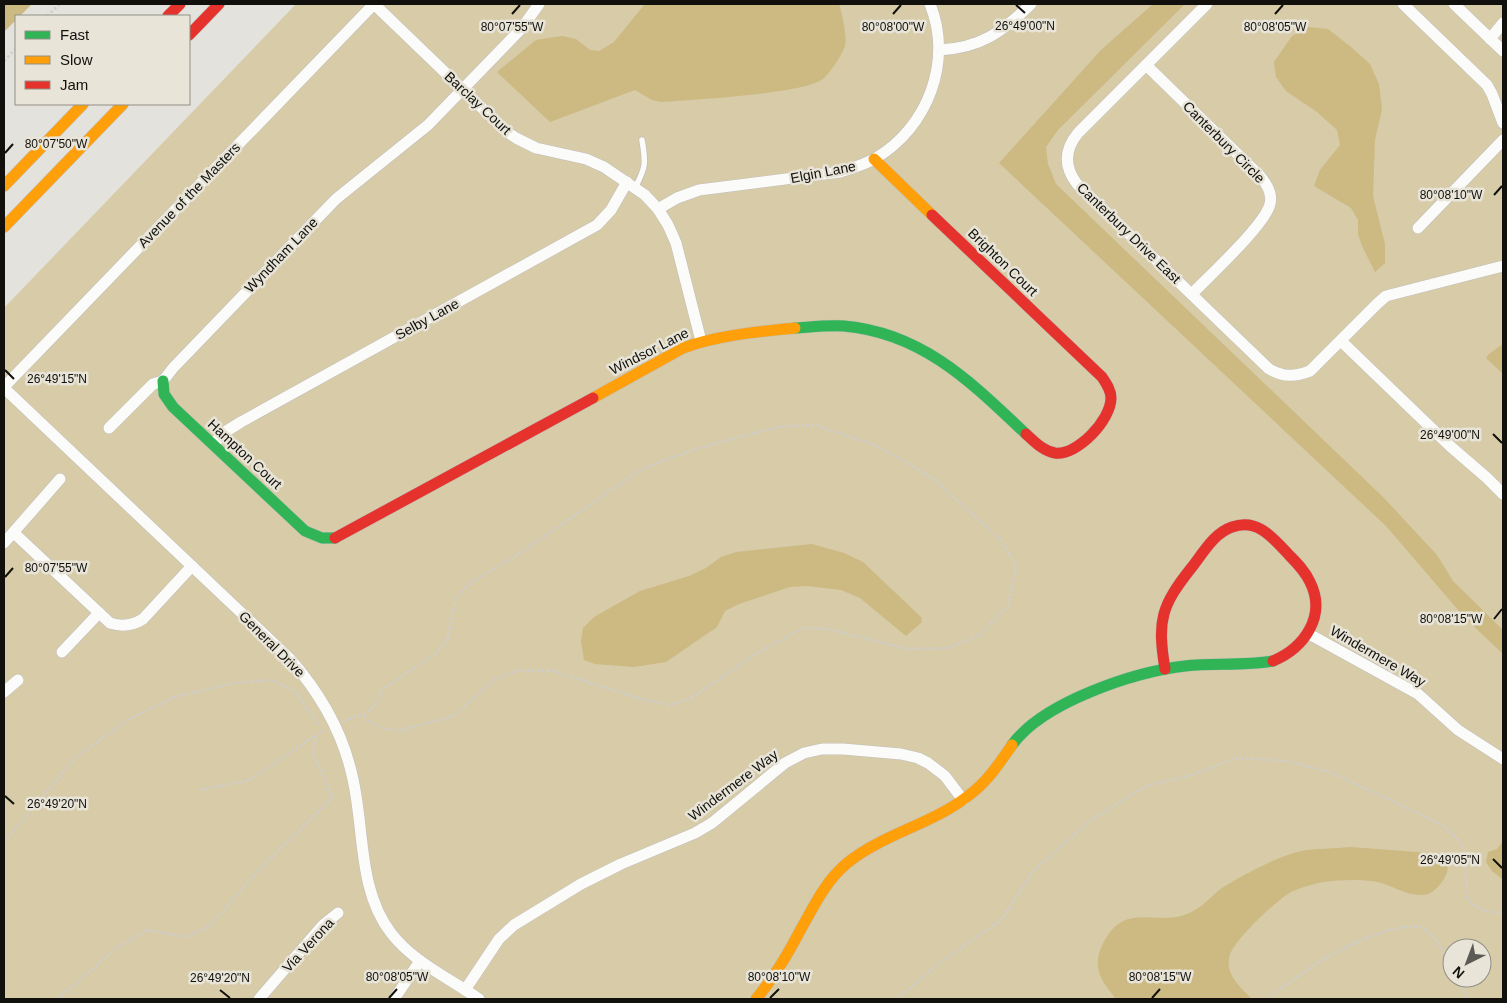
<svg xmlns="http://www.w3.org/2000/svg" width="1507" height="1003" font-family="Helvetica,sans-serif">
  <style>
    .green { fill: #d7cba8; fill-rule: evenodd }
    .water { fill: #ccba82 }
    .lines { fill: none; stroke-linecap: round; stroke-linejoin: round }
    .lane-casing { stroke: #c1bfba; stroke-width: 7 }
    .street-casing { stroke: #c1bfba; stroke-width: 12 }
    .fast-casing { stroke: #c1bfba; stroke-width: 12 }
    .slow-casing { stroke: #c1bfba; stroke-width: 12 }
    .jam-casing { stroke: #c1bfba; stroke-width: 12 }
    .path { stroke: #cfcecc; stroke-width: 2.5; stroke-dasharray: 2.5 2.5; stroke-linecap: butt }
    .lane { stroke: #fbfbfa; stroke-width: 5.5 }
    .street { stroke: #fbfbfa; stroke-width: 11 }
    .fast { stroke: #30b455; stroke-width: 11 }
    .slow { stroke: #ff9f0a; stroke-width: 11 }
    .jam { stroke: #e5322d; stroke-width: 11 }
    .ticks { fill: none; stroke: #11100c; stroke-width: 2 }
    .labels { text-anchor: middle; stroke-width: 5; stroke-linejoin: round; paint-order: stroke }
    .street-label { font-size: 14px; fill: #11100c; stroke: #e8e4d8 }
    .ticks-label { font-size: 12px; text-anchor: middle; fill: #11100c; stroke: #e8e4d8; stroke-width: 5; stroke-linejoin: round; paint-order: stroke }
  </style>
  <rect width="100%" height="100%" fill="#e4e2dc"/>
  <!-- green -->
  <path class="green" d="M296,4H1503V999H4V308ZM1452,948H1482V978H1452Z"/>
  <!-- water -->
  <g class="water">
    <polygon points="4,4 32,4 20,16 16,16 16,20 4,32"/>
    <path d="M645,4H839C842,14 847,35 845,46C843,53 830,73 824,78C808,94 689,100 661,102L652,100L635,90L550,122L497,72L536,40L562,36L576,39L590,50L599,51L614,42Z"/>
    <polygon points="1153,4 1185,4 1058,130 1046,147 1048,164 1056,184 1383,497 1437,555 1453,581 1503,630 1503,654 1465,618 1386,526 999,163 1101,50"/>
    <polygon points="1308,27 1328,29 1351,47 1370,64 1379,84 1382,109 1375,140 1373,196 1385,244 1385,263 1375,272 1362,246 1358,234 1358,220 1351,208 1314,186 1320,170 1340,145 1337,130 1317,112 1286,91 1276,77 1274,62 1292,36"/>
    <polygon points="1503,344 1503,374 1486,358 1489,354"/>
    <polygon points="812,544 844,553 863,562 921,617 922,622 906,636 860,598 841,590 807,586 790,587 739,604 725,611 717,627 666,662 634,667 595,664 584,660 581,641 583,628 594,617 640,591 689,576 706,568 721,557 736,552"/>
    <polygon points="1503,841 1503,878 1501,878 1492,871 1486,862 1488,852 1497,849"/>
    <path d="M1350,847L1430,853L1447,861C1448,864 1448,869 1447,872C1445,880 1435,892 1428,894C1410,899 1393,885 1377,882C1362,879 1338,880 1323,882C1314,884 1299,888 1291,892C1277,900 1231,942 1229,958C1226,975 1241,988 1252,999H1116C1103,983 1092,969 1101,948C1124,895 1159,932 1195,910C1206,904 1214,893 1225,886C1245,874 1278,856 1301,851C1316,848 1334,849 1350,847Z"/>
  </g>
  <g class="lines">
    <defs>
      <path id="lane" d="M635,188C646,167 646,163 642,140"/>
      <g id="street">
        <polyline points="374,4 507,132 516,138 536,148 586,159 604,167 645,195 658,209 668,225 676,243 701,341"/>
        <path d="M1207,4L1078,133C1064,150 1064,167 1077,184L1269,369C1284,377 1294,377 1310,371L1378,303L1386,296L1503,266"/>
        <polyline points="1403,4 1487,85 1492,94 1503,123"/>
        <polyline points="1454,4 1503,51"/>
        <polyline points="1490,39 1503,23"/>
        <path d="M939,50C981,48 1002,32 1031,4"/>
        <path d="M1146,65L1260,176C1266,183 1273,193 1270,204C1265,225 1209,276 1192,294"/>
        <path d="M658,209L677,198L699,190L840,172C852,168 864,165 876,158C928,127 953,61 930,4"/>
        <polyline points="1418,228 1503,140"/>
        <polyline points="1341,341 1450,446 1487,478 1503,494"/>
        <polyline points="4,387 374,4"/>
        <path d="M4,388L290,659C320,693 342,731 352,775C365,827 357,889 391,933C413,962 449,978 479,999"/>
        <polyline points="109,428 153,384 163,381 173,368 336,199 428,125 522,28 539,4"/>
        <polyline points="213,444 225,432 241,422 597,225 611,210 627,182"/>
        <path d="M14,533L110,623C122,627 132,626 143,619L192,566"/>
        <polyline points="4,543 60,479"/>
        <polyline points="1309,634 1418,694 1458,730 1503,759"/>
        <polyline points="62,652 99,613"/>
        <polyline points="4,692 18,680"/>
        <polyline points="465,990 499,939 514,925 581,884 621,864 695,833 712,823 785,763 804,753 822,749 843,749 901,754 918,758 928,763 945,776 963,800"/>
        <polyline points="259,999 323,925 338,913"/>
        <polyline points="394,999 420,961"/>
      </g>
      <g id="fast">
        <path d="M795,328C811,327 828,325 844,326C923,333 972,383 1026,434"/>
        <polyline points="163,381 164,394 173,407 305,531 322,538 335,538"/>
        <path d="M1012,745C1043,702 1134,672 1185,666C1214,663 1244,666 1273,661"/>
      </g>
      <g id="slow">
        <polyline points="874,159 932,215"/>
        <polyline points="4,186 83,104"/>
        <polyline points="4,227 123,104"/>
        <path d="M593,398L683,348C719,335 757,332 795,328"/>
        <path d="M756,999C774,978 788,954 801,929C814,906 825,882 846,864C882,834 931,825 968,796C987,782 999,764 1012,745"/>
      </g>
      <g id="jam">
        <polyline points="168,16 180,4"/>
        <polyline points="189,35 219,4"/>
        <path d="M932,215L1102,377C1106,383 1111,390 1111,398C1111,420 1077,456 1055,453C1043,451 1035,442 1026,434"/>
        <polyline points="335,538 593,398"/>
        <path d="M1165,669C1157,620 1161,606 1192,567C1203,553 1214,533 1232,527C1258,518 1273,538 1289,555C1297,563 1305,571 1310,582C1327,616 1304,648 1273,661"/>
      </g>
    </defs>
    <!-- lane casing -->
    <use href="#lane" class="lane-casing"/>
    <!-- street casing -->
    <use href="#street" class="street-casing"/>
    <!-- fast casing -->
    <use href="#fast" class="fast-casing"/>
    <!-- slow casing -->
    <use href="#slow" class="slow-casing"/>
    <!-- jam casing -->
    <use href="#jam" class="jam-casing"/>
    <!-- path -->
    <g class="path">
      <polyline points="47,16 60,4"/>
      <polyline points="4,61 16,48"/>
      <polyline points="344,721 363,714 375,705 383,689 435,654 447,641 456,598 470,583 515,556 644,468 695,449 777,427 815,425 877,446 933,478 1000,539 1017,565 1008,605 981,634 949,648 906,649 829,629 803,628 757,653 688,700 669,705 638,698 553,671 519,670 494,680 453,716 399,731 381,728 367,720 363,714"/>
      <polyline points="201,790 250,780 323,730"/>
      <polyline points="4,842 76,757 129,719 175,697 234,683 271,680 293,689 319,725"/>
      <polyline points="1456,978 1468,999"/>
      <polyline points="58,999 115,949 146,930 187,937 208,927 262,867 333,797 313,753 317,734"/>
      <polyline points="897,999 938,964 1002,919 1033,871 1090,821 1146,786 1192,775 1234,759 1243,758 1286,761 1330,772 1443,825 1462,844 1466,868 1467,897 1471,903 1484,911 1503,913"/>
      <path d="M1269,999L1275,992C1293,980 1311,967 1329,956C1347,945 1403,920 1422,928C1438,935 1445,956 1452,971"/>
    </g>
    <!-- lane -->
    <use href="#lane" class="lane"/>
    <!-- street -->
    <use href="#street" class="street"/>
    <!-- fast -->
    <use href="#fast" class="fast"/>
    <!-- slow -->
    <use href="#slow" class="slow"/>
    <!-- jam -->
    <use href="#jam" class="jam"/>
  </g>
  <!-- ticks -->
  <path class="ticks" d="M1016,5L1025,13M512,14L520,5M893,14L901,5M1275,14L1283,5M5,153L13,144M1494,195L1502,186M5,370L14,379M1493,434L1502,443M5,577L13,568M1494,619L1502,609M5,796L14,804M1493,859L1502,868M220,990L230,998M389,998L397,989M770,998L779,989M1152,998L1160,989"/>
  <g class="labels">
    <!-- street labels -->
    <g class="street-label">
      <text transform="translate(478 103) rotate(43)" y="5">Barclay Court</text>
      <text transform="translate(1224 142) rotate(45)" y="5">Canterbury Circle</text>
      <text transform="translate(823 172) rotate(-11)" y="5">Elgin Lane</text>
      <text transform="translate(189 195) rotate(-46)" y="5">Avenue of the Masters</text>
      <text transform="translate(1129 233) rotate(44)" y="5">Canterbury Drive East</text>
      <text transform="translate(281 255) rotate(-46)" y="5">Wyndham Lane</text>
      <text transform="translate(1003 262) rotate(44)" y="5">Brighton Court</text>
      <text transform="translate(427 319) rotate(-29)" y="5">Selby Lane</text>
      <text transform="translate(649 351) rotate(-27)" y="5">Windsor Lane</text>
      <text transform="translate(245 454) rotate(43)" y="5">Hampton Court</text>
      <text transform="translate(272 644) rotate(45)" y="5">General Drive</text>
      <text transform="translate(1378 656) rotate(30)" y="5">Windermere Way</text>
      <text transform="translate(733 785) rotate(-37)" y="5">Windermere Way</text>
      <text transform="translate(308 945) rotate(-47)" y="5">Via Verona</text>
    </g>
  </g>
  <g class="ticks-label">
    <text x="1025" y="30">26°49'00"N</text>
    <text x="512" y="31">80°07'55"W</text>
    <text x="893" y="31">80°08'00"W</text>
    <text x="1275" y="31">80°08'05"W</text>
    <text x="56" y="148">80°07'50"W</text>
    <text x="1451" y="199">80°08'10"W</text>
    <text x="57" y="383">26°49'15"N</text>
    <text x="1450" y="439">26°49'00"N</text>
    <text x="56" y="572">80°07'55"W</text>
    <text x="1451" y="623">80°08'15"W</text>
    <text x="57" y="808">26°49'20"N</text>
    <text x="1450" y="864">26°49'05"N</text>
    <text x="397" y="981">80°08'05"W</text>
    <text x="779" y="981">80°08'10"W</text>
    <text x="1160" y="981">80°08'15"W</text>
    <text x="220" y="982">26°49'20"N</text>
  </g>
  <!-- border -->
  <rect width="1507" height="1003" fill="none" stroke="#11100c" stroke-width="10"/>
  <!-- legend -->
  <rect x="15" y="15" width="175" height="90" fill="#e8e4d8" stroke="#928f86"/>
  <rect x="25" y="31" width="25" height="8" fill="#30b455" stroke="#928f86"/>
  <text x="60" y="40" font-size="15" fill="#11100c">Fast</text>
  <rect x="25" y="56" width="25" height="8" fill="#ff9f0a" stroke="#928f86"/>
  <text x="60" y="65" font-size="15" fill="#11100c">Slow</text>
  <rect x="25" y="81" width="25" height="8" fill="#e5322d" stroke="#928f86"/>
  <text x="60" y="90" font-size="15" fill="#11100c">Jam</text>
  <!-- north arrow -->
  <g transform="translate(1467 963) rotate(222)"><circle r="24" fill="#e8e4d8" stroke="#928f86"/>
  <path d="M0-4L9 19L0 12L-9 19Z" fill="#5b5a55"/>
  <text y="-8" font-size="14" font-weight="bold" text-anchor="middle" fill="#11100c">N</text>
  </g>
</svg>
